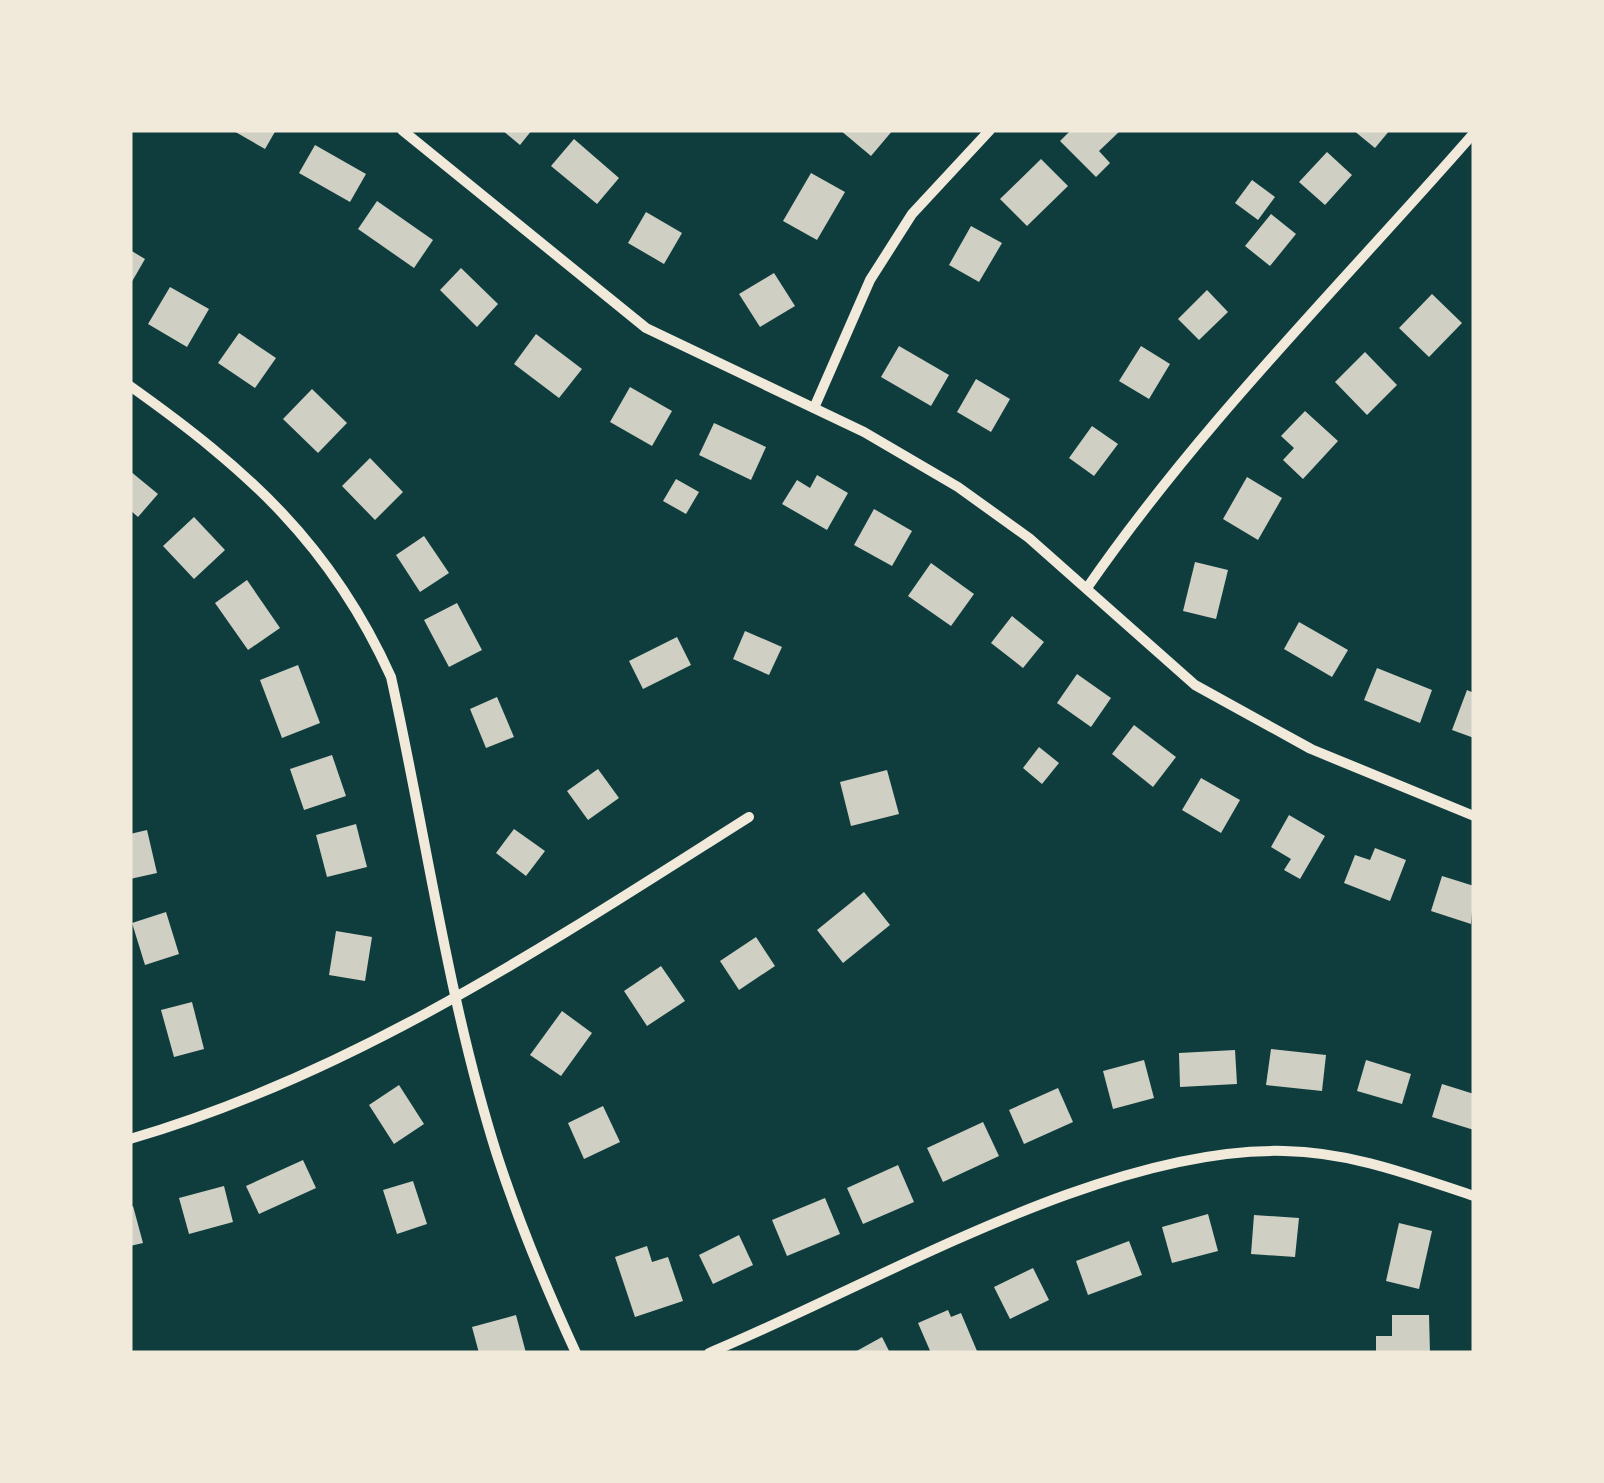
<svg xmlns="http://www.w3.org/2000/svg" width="1604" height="1483" font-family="Quicksand,sans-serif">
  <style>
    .building { fill: #cfcfc3 }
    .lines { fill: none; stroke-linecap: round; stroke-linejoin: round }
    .minor { stroke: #f1e9da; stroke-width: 10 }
  </style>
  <rect width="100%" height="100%" fill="#0f3d3e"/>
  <!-- building -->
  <g class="building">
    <polygon points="232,130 276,130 265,149"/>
    <polygon points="502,130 532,130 520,145"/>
    <polygon points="840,130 893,130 871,156"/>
    <polygon points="1071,130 1121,130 1099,151 1110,163 1096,177 1060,141"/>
    <polygon points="1353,130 1390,130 1375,148"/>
    <polygon points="574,139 619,178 597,204 551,166"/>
    <polygon points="315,145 366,174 350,202 299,173"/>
    <polygon points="1327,152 1352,175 1325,205 1299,182"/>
    <polygon points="1041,159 1068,186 1027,226 1000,199"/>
    <polygon points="811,173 845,192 817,240 783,221"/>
    <polygon points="1252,180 1275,197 1258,220 1235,203"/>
    <polygon points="377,201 433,240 414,268 358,229"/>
    <polygon points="646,212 682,233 664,264 628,243"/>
    <polygon points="1271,214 1296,234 1270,266 1245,246"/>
    <polygon points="971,226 1002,243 979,282 949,265"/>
    <polygon points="130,250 145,259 130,285"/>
    <polygon points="461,268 498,304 477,327 440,290"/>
    <polygon points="774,273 795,306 760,327 739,294"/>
    <polygon points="170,287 209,309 187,347 148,324"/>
    <polygon points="1207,290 1228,312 1199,340 1178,319"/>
    <polygon points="1432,294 1462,323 1429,357 1399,328"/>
    <polygon points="239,333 276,358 255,388 218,363"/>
    <polygon points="536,334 582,369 559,398 514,364"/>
    <polygon points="899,346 949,375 931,406 881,377"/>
    <polygon points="1141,346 1170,364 1149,399 1119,381"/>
    <polygon points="1365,352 1397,385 1367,415 1335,382"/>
    <polygon points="976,379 1010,399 991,432 957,412"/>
    <polygon points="630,387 672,411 652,446 610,422"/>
    <polygon points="312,389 347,423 318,453 283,419"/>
    <polygon points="1305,411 1338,441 1303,479 1283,460 1294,448 1281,436"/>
    <polygon points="714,423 766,447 751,480 699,455"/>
    <polygon points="1092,426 1118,444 1094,476 1069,458"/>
    <polygon points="370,458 403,492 375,520 342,486"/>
    <polygon points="130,471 158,494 138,517 130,510"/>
    <polygon points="817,475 848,493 827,530 782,504 797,480 810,488"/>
    <polygon points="1247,477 1282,498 1258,540 1223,519"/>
    <polygon points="676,479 699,492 686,514 663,501"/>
    <polygon points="874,509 912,531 892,566 854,545"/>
    <polygon points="194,517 225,550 194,579 163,546"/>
    <polygon points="424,536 449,573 420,592 396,555"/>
    <polygon points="1195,562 1228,570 1216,619 1183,611"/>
    <polygon points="931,563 974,594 951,626 908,596"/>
    <polygon points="247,580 280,628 248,650 215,603"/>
    <polygon points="457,603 482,650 449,667 424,620"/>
    <polygon points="1012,616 1044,642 1023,668 991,643"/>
    <polygon points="1299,622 1348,650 1332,677 1284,649"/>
    <polygon points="745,631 782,647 769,675 733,659"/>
    <polygon points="677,637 691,665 643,689 629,661"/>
    <polygon points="298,665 320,723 282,738 260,680"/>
    <polygon points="1377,668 1432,690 1420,723 1364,700"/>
    <polygon points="1077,674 1111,698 1091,727 1057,703"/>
    <polygon points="1467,690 1474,693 1474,738 1452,730"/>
    <polygon points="497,697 514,737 486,748 470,709"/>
    <polygon points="1134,725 1176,757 1153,787 1112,754"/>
    <polygon points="1039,747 1059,763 1042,784 1023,768"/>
    <polygon points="332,755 346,796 304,810 290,769"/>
    <polygon points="598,769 619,798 588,820 567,791"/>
    <polygon points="887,770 899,814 851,826 840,782"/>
    <polygon points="1201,778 1240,800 1221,833 1182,810"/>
    <polygon points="1289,815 1325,836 1300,879 1284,870 1291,859 1271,847"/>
    <polygon points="356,824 367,867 327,877 316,835"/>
    <polygon points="514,829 545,851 526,876 496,853"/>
    <polygon points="147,830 157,873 130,879 130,834"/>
    <polygon points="1375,848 1406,860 1390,901 1344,883 1355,855 1370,860"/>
    <polygon points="1442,876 1474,886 1471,924 1431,911"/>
    <polygon points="864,892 890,925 843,963 817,930"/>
    <polygon points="166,912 179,954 145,965 132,923"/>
    <polygon points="336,931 372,937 365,981 329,975"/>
    <polygon points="756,937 775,966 739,990 720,961"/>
    <polygon points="661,966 685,1001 647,1026 624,991"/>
    <polygon points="192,1002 204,1049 174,1057 161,1010"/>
    <polygon points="562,1011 592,1033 561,1076 530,1055"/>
    <polygon points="1271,1049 1326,1055 1322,1091 1266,1085"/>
    <polygon points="1235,1050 1237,1084 1180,1087 1179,1053"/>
    <polygon points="1144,1060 1154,1098 1113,1109 1103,1071"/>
    <polygon points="1366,1060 1411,1074 1402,1104 1357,1091"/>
    <polygon points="1442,1084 1474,1094 1474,1130 1432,1117"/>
    <polygon points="399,1085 424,1124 394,1144 369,1105"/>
    <polygon points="1058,1088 1073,1122 1024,1144 1009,1110"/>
    <polygon points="603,1106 620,1142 584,1159 568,1123"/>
    <polygon points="983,1122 999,1156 943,1182 927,1148"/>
    <polygon points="303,1160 316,1188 259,1214 246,1186"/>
    <polygon points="898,1165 914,1202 863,1224 847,1188"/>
    <polygon points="413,1181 427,1224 397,1234 383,1190"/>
    <polygon points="224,1186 233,1222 189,1234 179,1198"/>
    <polygon points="825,1198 840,1234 787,1256 772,1220"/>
    <polygon points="133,1206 143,1243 130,1246 130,1207"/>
    <polygon points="1208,1214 1218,1251 1172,1263 1162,1227"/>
    <polygon points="1254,1215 1299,1218 1295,1257 1251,1254"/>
    <polygon points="1399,1223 1432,1231 1419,1289 1386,1281"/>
    <polygon points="739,1235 753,1265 713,1284 699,1255"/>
    <polygon points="1129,1241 1142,1275 1088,1295 1076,1261"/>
    <polygon points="647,1246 652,1262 668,1257 683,1301 635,1317 615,1257"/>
    <polygon points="1033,1268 1049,1300 1010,1319 994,1287"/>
    <polygon points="948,1310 951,1317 961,1313 977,1351 931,1353 918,1323"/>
    <polygon points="516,1315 526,1353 479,1353 472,1327"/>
    <polygon points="1392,1315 1429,1315 1430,1353 1376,1353 1376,1336 1392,1336"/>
    <polygon points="882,1337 890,1353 853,1353"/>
  </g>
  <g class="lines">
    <!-- minor -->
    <g class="minor">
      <polyline points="402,130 646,328 864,432 958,487 1029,538 1195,685 1311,749 1474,816"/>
      <path d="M130,386C247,469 331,544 391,677C426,835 448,1000 497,1155C519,1223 546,1288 576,1353"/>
      <polyline points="814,408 870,280 912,214 990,130"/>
      <path d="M1087,588C1201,423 1343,283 1474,133"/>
      <path d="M130,1139C354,1074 553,941 749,817"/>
      <path d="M709,1353C876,1284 1104,1146 1284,1151C1351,1152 1411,1175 1474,1196"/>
    </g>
  </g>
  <!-- border -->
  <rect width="1604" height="1483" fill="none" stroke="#f1e9da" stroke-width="265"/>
</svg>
